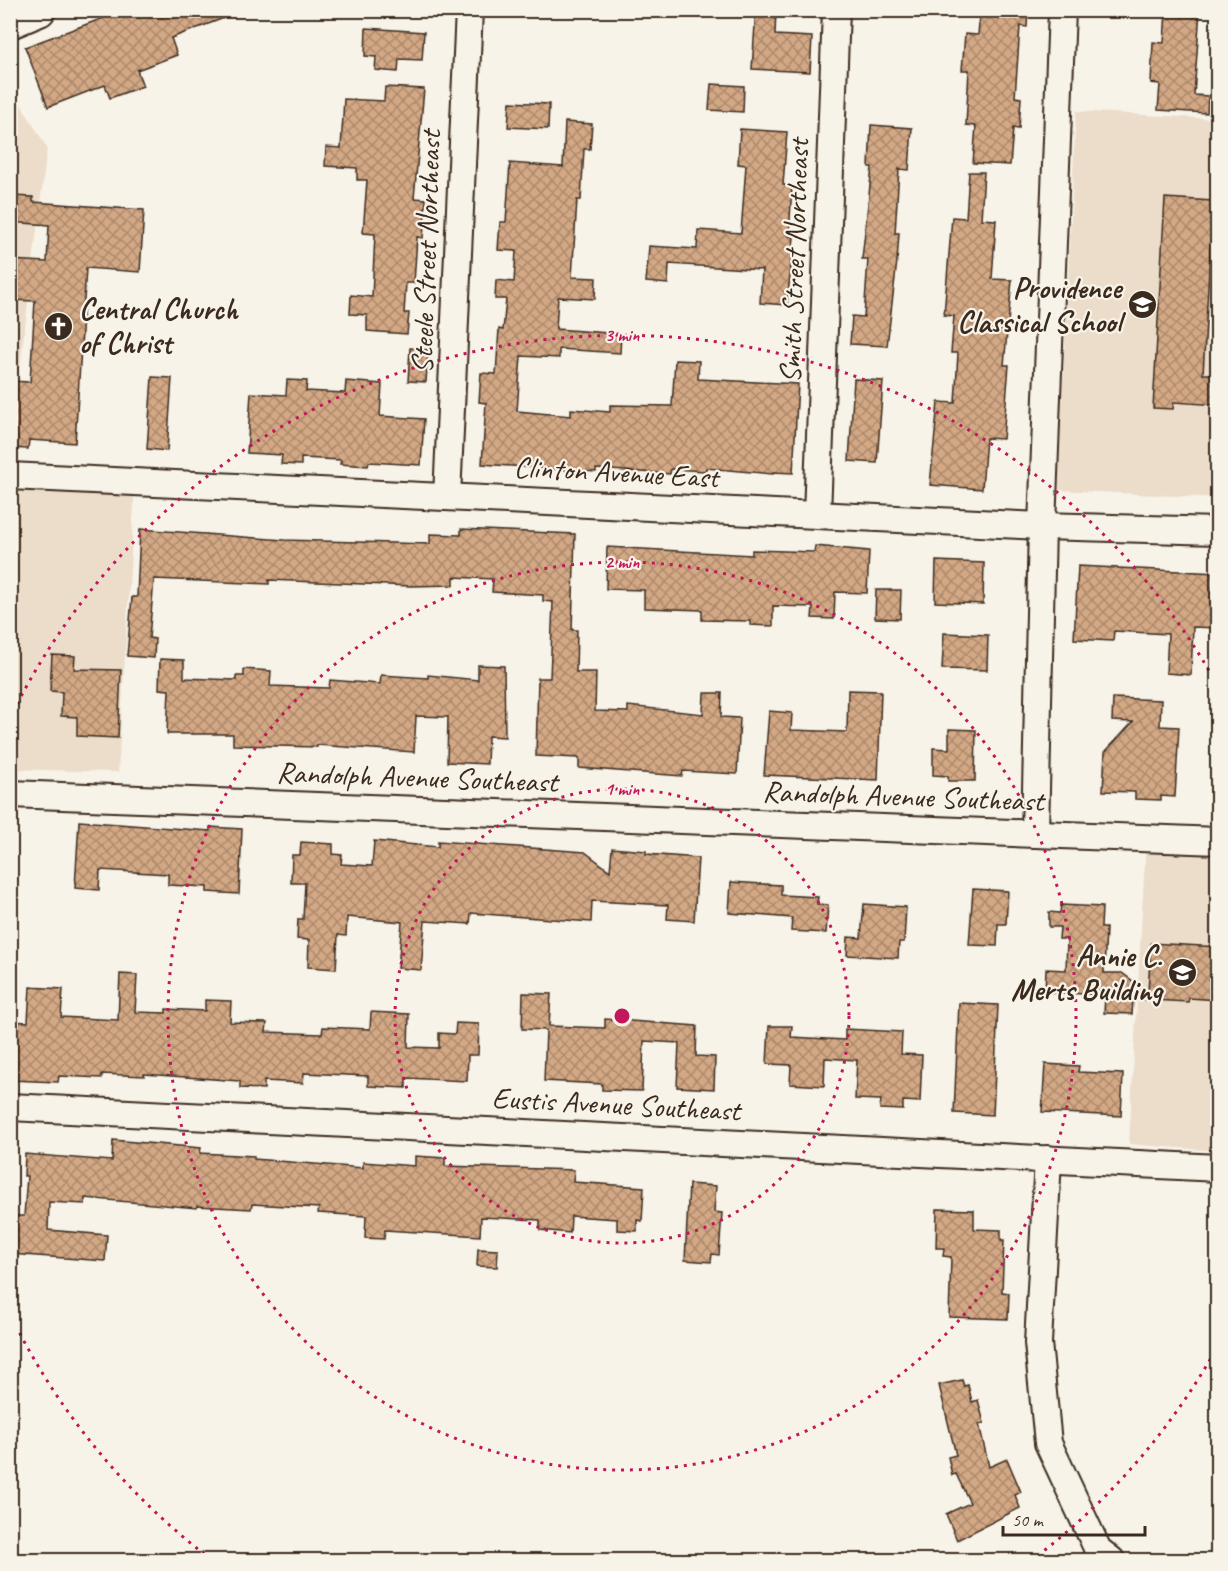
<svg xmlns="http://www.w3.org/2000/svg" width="1228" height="1571" font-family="Caveat,sans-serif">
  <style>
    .built { fill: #ecdcca }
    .building { fill: url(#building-cross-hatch); stroke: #3b2a1e; stroke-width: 1.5 }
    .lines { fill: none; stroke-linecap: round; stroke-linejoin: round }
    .minor-casing { stroke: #3b2a1e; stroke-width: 30 }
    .major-casing { stroke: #3b2a1e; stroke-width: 36 }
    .minor { stroke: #f7f3e8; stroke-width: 26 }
    .major { stroke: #f7f3e8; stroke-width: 32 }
    .ring { fill: none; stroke: #c2185b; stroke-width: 3; stroke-dasharray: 3 6 }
    .labels { text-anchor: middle; stroke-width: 4.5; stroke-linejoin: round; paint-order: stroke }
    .street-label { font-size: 30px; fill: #3b2a1e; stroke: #f7f3e8 }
    .poi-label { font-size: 30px; font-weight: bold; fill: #3b2a1e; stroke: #f7f3e8; text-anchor: end }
    .centre { fill: #c2185b; stroke: #f7f3e8; stroke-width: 3 }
    .ring-label { font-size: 18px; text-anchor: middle; font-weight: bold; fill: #c2185b; stroke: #f7f3e8; stroke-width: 4.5; stroke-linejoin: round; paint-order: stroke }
  </style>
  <defs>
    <pattern id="building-cross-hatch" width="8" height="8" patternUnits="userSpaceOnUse" patternTransform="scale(1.5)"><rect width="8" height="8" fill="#d3a885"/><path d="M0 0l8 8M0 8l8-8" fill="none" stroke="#ac896c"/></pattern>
  </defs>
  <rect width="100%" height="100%" fill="#f7f3e8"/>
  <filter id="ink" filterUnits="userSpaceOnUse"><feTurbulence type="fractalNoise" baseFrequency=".0167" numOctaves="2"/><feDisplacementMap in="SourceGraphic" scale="12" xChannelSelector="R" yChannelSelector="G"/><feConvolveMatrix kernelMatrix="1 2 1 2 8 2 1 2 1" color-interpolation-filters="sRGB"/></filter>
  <g filter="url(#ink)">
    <!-- built -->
    <g class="built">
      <polygon points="10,86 47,148 20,367 11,369"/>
      <polygon points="1076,111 1217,119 1217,498 1058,490"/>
      <polygon points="11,461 136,470 118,772 11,769"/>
      <polygon points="1146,842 1217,847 1217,1151 1129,1144"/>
    </g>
    <!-- building -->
    <g class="building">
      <polygon points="125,10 240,12 171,38 177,55 137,70 143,86 110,98 105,85 48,107 25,47"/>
      <polygon points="756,10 776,10 775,35 812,37 810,72 752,69"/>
      <polygon points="980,10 1028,10 1027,27 1020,26 1015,97 1021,98 1019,129 1013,128 1010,165 973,163 976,126 966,125 969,70 962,70 965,34 978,35"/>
      <polygon points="1166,10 1200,10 1194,95 1208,96 1207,113 1158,110 1160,84 1151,83 1153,42 1164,43"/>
      <polygon points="366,28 424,32 422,60 399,59 398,72 375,70 376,57 365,56"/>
      <polygon points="711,84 744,86 743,112 709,110"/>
      <polygon points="385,87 424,89 414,198 426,199 423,238 417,237 414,283 406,283 404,313 409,313 407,334 367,331 367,315 350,314 351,295 372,297 375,234 363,233 367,180 357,180 357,168 325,166 326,147 341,148 344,99 384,101"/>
      <polygon points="510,102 549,104 548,129 508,127"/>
      <polygon points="565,122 592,124 590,149 584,149 581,200 577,200 572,277 596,278 595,299 558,297 556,329 621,334 620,353 559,349 559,358 521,356 517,411 571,416 571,409 610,412 610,405 672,406 675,360 699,361 698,379 798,384 793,473 773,472 773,474 706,468 705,471 671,469 670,474 596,469 596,472 482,464 486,403 479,402 481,373 496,374 499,329 503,330 506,299 495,299 496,280 514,282 516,251 498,250 500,222 506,222 510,163 563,167"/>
      <polygon points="871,125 912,128 909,170 899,169 895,233 899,233 897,261 887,346 850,344 852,316 864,317 868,259 862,259 872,167 869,167"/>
      <polygon points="740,129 787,132 783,185 792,185 789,236 794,237 787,305 760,303 762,270 669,264 668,284 646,282 649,246 697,249 698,230 741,233 746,165 738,164"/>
      <polygon points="969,172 984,172 981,219 996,220 992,279 1012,280 1004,365 1009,365 1003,439 986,438 982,489 930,485 938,402 955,403 958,353 951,353 954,316 944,315 952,217 966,218"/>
      <polygon points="10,196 33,197 33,202 144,210 140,272 86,268 75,443 29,440 28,449 10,448 10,381 30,382 35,301 10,300 10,260 47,262 49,225 10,222"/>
      <polygon points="1165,198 1213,201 1203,374 1218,374 1218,405 1174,402 1173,409 1153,408"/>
      <polygon points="410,348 428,350 426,382 408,381"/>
      <polygon points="152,377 172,378 167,451 147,449"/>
      <polygon points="854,379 883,381 877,463 849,461"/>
      <polygon points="287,380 307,381 306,391 345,393 346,381 382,384 380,416 424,419 421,465 369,462 368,466 340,464 341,460 301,458 301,465 281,464 282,455 247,453 251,393 286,395"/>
      <polygon points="140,529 284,540 430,544 430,534 461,535 461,529 575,534 572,630 577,630 576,672 596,672 595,711 628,712 628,706 703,714 704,693 722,693 721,717 740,718 737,774 683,771 682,776 579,768 579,758 536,756 538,678 550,678 553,602 543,601 543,595 492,592 493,579 454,577 454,585 411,586 269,580 269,584 154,579 149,638 155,639 154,658 127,656 132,597 137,597"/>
      <polygon points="815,546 869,551 867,593 835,592 834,619 812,618 813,607 773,606 773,626 750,625 750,621 702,620 702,610 644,608 644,590 606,589 607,547 752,555 752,550 814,552"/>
      <polygon points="936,561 984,563 983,604 935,602"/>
      <polygon points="1078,566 1218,573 1218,628 1193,627 1191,675 1166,673 1168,634 1114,631 1113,641 1074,639"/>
      <polygon points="876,590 901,590 900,619 875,618"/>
      <polygon points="944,633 988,635 987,670 942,669"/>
      <polygon points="52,655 75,656 74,669 121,670 118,738 77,736 77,717 61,716 62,692 50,691"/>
      <polygon points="160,659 184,660 184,678 236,680 236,676 244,676 244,669 271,671 270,686 329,688 330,680 380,684 381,675 428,678 428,675 478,680 478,665 504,666 505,737 488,736 487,764 447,762 448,717 416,716 414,752 317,745 317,747 233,745 233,734 167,734 169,690 159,689"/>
      <polygon points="848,690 881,691 878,780 764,775 769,711 792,713 791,730 847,732"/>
      <polygon points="1113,698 1161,700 1160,726 1179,727 1175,797 1161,796 1161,800 1135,799 1135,792 1103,791 1105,752 1133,722 1112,721"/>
      <polygon points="949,729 976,730 975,781 948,781 948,776 933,775 933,748 949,749"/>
      <polygon points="79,821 210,831 210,827 242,829 239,894 207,892 207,887 168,885 168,874 100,870 99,890 75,888"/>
      <polygon points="374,841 438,847 438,841 585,852 610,871 612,848 646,851 646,854 698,858 694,921 667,919 668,905 592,901 591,922 471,913 470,924 425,921 421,970 398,968 402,922 347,917 346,936 338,935 336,969 308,967 309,940 297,939 298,919 303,919 305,883 291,883 292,855 300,855 301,842 333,844 333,854 342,855 341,864 372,866"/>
      <polygon points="731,882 781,885 781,895 818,897 817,904 828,905 826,933 791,931 792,918 729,913"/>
      <polygon points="973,889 1008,891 1006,924 998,924 997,946 969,945"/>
      <polygon points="864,904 906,907 904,942 899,942 898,958 847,955 848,937 861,938"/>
      <polygon points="1061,905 1102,907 1101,928 1106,928 1104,973 1122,973 1148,992 1151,943 1218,947 1218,1000 1189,998 1188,1002 1133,999 1132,1014 1104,1013 1105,995 1045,992 1046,969 1066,970 1067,939 1059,939 1060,927 1049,927 1049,912 1060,913"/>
      <polygon points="120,974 137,975 135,1012 166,1013 166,1009 205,1011 205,1000 231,1001 230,1022 267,1023 266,1032 322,1034 323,1027 370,1029 371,1012 409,1014 408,1047 439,1048 439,1033 455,1034 456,1023 479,1024 478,1055 468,1055 467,1081 406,1078 406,1088 368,1086 368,1076 304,1073 303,1083 264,1081 264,1089 240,1088 240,1081 144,1074 144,1076 102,1074 102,1078 59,1076 58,1082 10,1080 10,1021 28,1022 30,987 63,989 61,1017 118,1020"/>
      <polygon points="523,993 551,994 549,1026 605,1028 605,1019 697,1026 696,1056 715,1057 714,1089 677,1087 679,1043 644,1041 642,1091 602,1090 602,1084 544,1081 546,1030 522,1029"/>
      <polygon points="959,1003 998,1005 993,1115 954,1113"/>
      <polygon points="769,1026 792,1026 791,1037 845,1040 845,1029 902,1032 901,1054 922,1055 920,1102 903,1101 903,1110 880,1109 881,1100 855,1099 857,1060 825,1058 824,1086 790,1084 791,1065 767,1064"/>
      <polygon points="1045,1064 1079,1066 1078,1072 1123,1074 1121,1116 1042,1112"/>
      <polygon points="113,1140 201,1148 200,1153 254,1156 254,1159 363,1168 363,1162 415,1166 415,1156 445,1158 445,1166 574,1170 573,1182 644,1187 642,1221 637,1220 637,1231 617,1230 617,1219 571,1216 570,1233 540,1230 540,1220 481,1217 480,1236 385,1230 384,1239 365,1238 366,1216 318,1213 319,1208 252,1204 251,1209 197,1206 197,1208 85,1198 85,1204 49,1202 48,1230 107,1235 105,1261 10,1254 10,1216 24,1216 27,1176 24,1176 25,1154 112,1161"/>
      <polygon points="689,1184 716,1186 714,1212 722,1213 719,1255 712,1254 711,1262 685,1260"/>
      <polygon points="937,1209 974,1210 974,1229 1001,1230 1001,1240 1004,1240 1002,1292 1009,1293 1008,1319 949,1317 951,1257 943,1256 944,1248 936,1248"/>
      <polygon points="478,1249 498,1250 497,1267 477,1266"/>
      <polygon points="962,1380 964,1386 968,1385 972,1402 978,1400 984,1423 979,1424 989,1467 1007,1459 1021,1492 1015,1495 1020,1508 957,1540 946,1514 970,1503 956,1474 952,1475 948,1457 956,1455 939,1385"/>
    </g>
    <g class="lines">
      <defs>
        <g id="minor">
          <polyline points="10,476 1042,526 1218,531"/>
          <polyline points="447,497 469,10"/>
          <polyline points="817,515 836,10"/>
          <polyline points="10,794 1218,841"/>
          <polyline points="1035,834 1042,526 1062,10"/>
          <polyline points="10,1107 1218,1168"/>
          <polyline points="1048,1159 1038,1343 1048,1443 1098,1550 1111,1560"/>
        </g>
        <polyline id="major" points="10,22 39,10"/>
      </defs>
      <!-- minor casing -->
      <use href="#minor" class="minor-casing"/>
      <!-- major casing -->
      <use href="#major" class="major-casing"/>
      <!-- minor -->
      <use href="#minor" class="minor"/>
      <!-- major -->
      <use href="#major" class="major"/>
    </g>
  </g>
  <!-- distance rings -->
  <g class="ring">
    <circle cx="622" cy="1016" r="227"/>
    <circle cx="622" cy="1016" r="454"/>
    <path d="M1215 1351A681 681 0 0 1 1032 1560M212 1560A681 681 0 0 1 13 1320M13 712A681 681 0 0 1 1215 681"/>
  </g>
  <!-- icons -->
  <defs>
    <symbol id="school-disc" viewBox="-11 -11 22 22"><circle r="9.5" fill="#3b2a1e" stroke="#f7f3e8"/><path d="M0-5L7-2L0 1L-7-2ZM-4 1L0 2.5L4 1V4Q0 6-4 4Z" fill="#fff"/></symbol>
    <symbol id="church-disc" viewBox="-11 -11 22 22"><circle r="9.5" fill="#3b2a1e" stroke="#f7f3e8"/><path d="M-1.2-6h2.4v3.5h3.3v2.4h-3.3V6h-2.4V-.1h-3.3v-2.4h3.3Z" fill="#fff"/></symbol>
  </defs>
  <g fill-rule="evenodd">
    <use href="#school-disc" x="1126" y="288" width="33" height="33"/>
    <use href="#church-disc" x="42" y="310" width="33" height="33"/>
    <use href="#school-disc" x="1166" y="956" width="33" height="33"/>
  </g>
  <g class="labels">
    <!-- street labels -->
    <g class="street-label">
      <text transform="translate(426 252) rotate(-88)" y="10">Steele Street Northeast</text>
      <text transform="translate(794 261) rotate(-88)" y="10">Smith Street Northeast</text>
      <text transform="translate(616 472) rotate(3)" y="10">Clinton Avenue East</text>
      <text transform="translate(417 777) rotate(2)" y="10">Randolph Avenue Southeast</text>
      <text transform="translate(903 796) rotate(2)" y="10">Randolph Avenue Southeast</text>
      <text transform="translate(616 1104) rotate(3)" y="10">Eustis Avenue Southeast</text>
    </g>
    <!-- poi labels -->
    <g class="poi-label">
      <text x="1121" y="298">Providence<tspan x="1121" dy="34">Classical School</tspan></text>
      <text x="79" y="319" text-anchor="start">Central Church<tspan x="79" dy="34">of Christ</tspan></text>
      <text x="1162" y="966">Annie C.<tspan x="1162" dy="34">Merts Building</tspan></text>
    </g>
  </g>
  <circle cx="622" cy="1016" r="9" class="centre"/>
  <g class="ring-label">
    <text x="622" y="341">3 min</text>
    <text x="622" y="568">2 min</text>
    <text x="622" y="795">1 min</text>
  </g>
  <!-- margin -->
  <rect width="1228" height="1571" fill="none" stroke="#f7f3e8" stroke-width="36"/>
  <rect x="18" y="18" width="1192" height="1535" fill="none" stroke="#3b2a1e" stroke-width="2" filter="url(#ink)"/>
  <!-- scale -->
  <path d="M1003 1526v9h142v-9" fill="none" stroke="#3b2a1e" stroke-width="3"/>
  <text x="1012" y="1526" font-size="18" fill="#3b2a1e" stroke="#f7f3e8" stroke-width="4.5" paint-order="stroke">50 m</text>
</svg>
